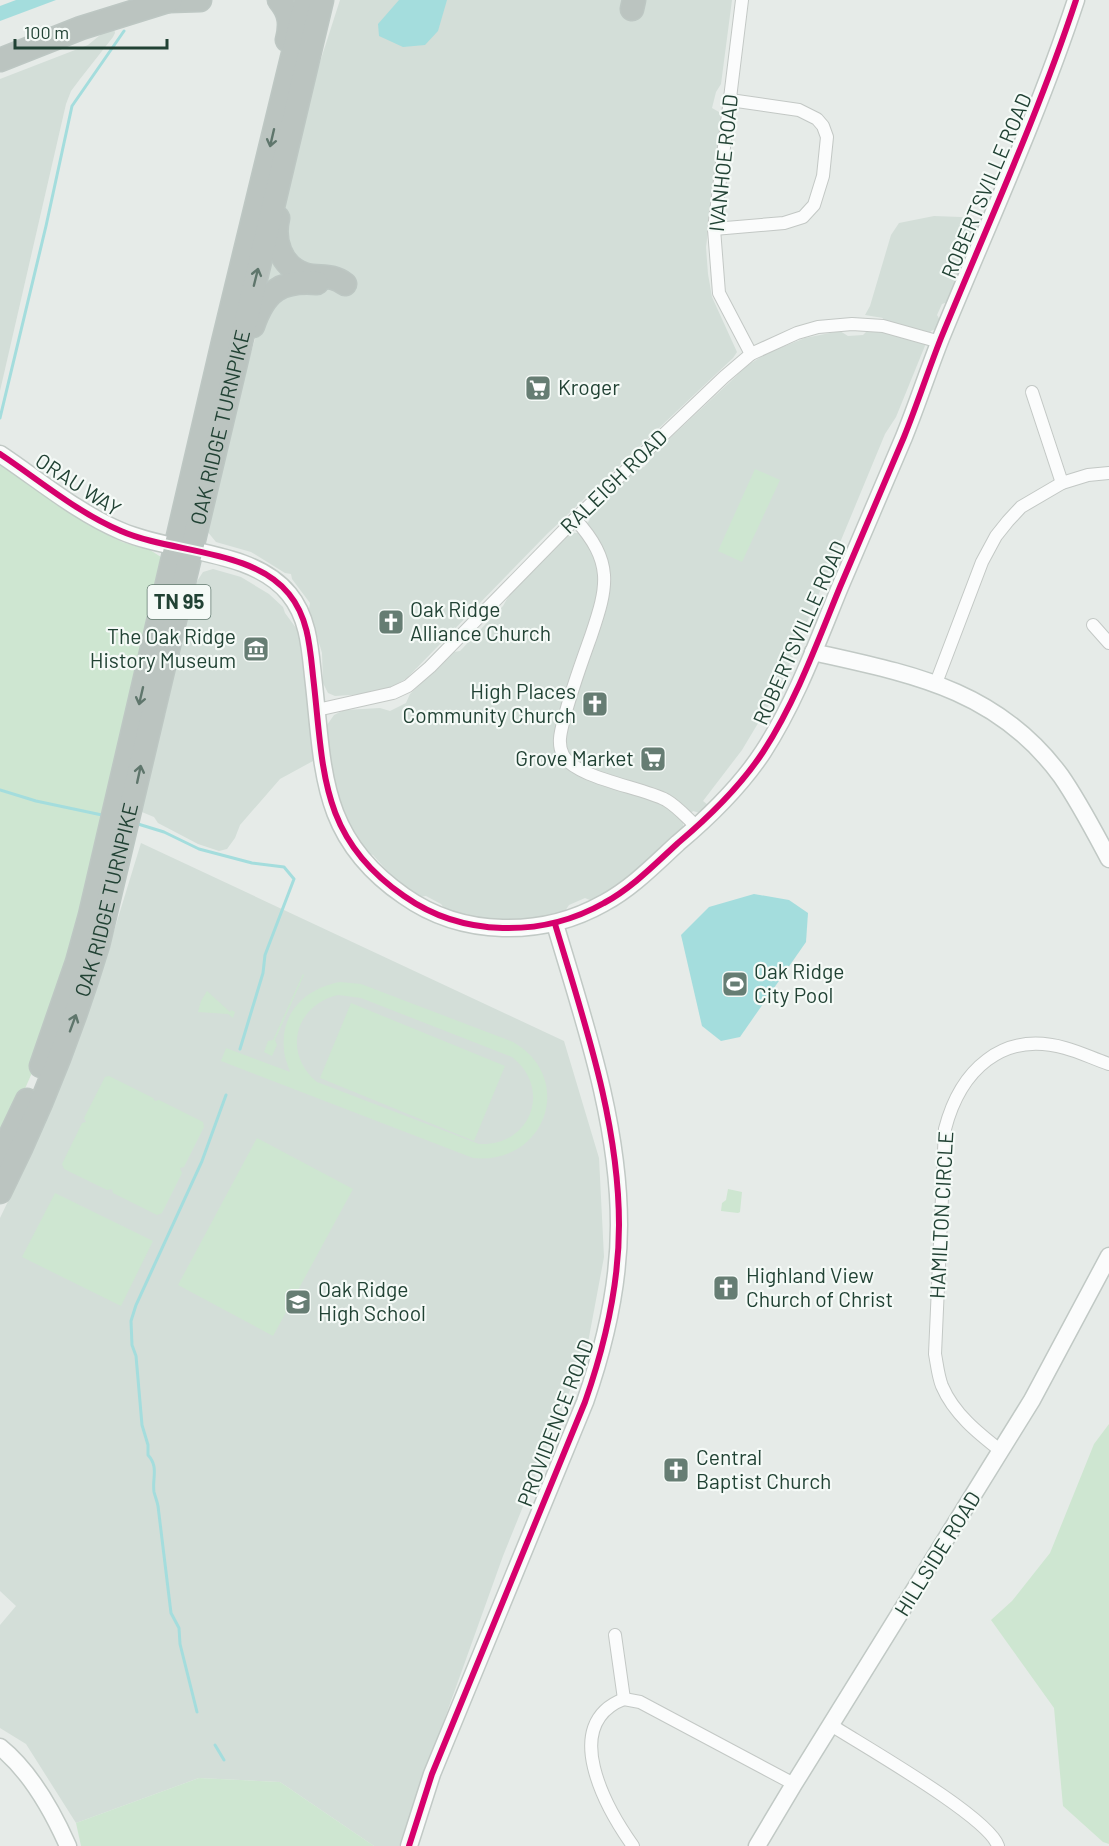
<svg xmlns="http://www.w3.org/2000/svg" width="1109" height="1846" font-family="Barlow,sans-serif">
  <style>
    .built { fill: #d3ded8 }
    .green { fill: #cee6d1; fill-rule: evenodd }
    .water { fill: #a4dddd }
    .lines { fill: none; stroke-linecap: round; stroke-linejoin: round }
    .stream { stroke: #a4dddd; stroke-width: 3 }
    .street-casing { stroke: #c3c8c5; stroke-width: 14 }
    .secondary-casing { stroke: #c1c9c5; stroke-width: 19 }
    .highway-casing { stroke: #bdc7c3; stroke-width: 25 }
    .street { stroke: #fbfcfc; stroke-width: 12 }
    .secondary { stroke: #fbfcfc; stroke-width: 16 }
    .highway { stroke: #bbc4c0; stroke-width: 22 }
    .cycleway-casing { stroke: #f5faf7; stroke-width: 10 }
    .cycleway { stroke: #d6006c; stroke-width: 6 }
    .oneway { stroke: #5f766c }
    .labels { text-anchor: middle; stroke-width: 4.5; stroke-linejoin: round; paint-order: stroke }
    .shield { fill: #f5faf7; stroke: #61796e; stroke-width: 1.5 }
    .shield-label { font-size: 20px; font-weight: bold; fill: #214234 }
    .street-label { font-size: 21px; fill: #214234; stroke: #f5faf7 }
    .poi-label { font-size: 21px; fill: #214234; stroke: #f5faf7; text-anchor: start }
  </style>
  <rect width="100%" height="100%" fill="#e6ebe8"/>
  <!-- built -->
  <g class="built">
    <polygon points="340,0 732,0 721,84 716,92 712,108 719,112 722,122 706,247 708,274 712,297 737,352 733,358 547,534 407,678 389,689 367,694 335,696 328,693 323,683 322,653 309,609 310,603 292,579 291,574 285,573 251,552 216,542 207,531 225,440 261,319 263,297 310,93"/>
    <polygon points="114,28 115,33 113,37 80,79 71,91 66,104 0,391 0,79 88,45 105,31"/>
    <polygon points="934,216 961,217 982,220 948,302 942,304 937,315 940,320 938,328 931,331 896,417 885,434 781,685 742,750 703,801 708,805 700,813 693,811 683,823 684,830 616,888 592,901 585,898 569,905 563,914 511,922 469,917 444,908 441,904 426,896 419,897 397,882 373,855 367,853 346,821 327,760 313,761 280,779 240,825 235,838 227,849 219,851 198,844 158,823 154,817 137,810 155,736 165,715 194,586 203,572 213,569 241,577 269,594 283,607 285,613 302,636 311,727 327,725 334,715 344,710 380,708 390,711 406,703 410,694 454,652 460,651 503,606 508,597 565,538 572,533 578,533 589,521 592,513 638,468 644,467 653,457 653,454 748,365 767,353 805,338 840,331 848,336 863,335 867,331 877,332 883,318 865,315 870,306 891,235 899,223"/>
    <polygon points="141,843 564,1041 599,1158 604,1257 587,1348 503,1556 399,1846 374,1846 280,1782 199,1778 76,1823 26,1744 0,1728 0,1625 16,1606 0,1591 0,1218 33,1149 67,1070 102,970"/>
  </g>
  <!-- green -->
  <g class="green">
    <polygon points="0,463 103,532 122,542 150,550 161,557 165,570 71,964 39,1057 0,1145"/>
    <polygon points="755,469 780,480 742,562 718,551"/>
    <polygon points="303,974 304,975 275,1040 277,1045 272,1056 264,1052 268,1041 273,1040"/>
    <path d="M340,982L361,984L513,1042C576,1078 546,1165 473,1158L221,1061L226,1048L290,1072C288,1065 284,1057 284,1049C280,1013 306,988 340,982ZM338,995L361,998L512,1057C553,1089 530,1147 479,1144L317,1082C282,1053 295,1005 338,995Z"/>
    <polygon points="207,991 230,1012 231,1010 235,1012 233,1018 228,1014 198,1012 201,1001"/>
    <polygon points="351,1003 505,1066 474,1141 320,1078"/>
    <polygon points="109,1076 153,1098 155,1101 159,1100 203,1122 204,1127 184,1167 180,1168 182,1173 162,1213 157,1215 113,1193 112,1189 107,1190 64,1169 62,1164 82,1123 86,1122 84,1118 105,1077"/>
    <polygon points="257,1138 353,1189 273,1336 178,1285"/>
    <polygon points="728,1189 742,1192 740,1212 738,1213 721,1211 722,1203 726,1200"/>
    <polygon points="55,1193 153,1241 121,1306 22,1257"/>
    <polygon points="1109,1424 1109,1844 1103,1842 1063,1806 1054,1708 991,1620 1012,1601 1050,1553 1094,1444"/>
    <polygon points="199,1778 280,1782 374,1846 81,1846 76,1823"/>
  </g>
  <!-- water -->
  <g class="water">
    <polygon points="16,0 56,0 0,21 0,6"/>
    <polygon points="399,0 447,0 438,31 425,45 403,47 379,36 378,24"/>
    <polygon points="754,894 789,900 808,913 806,942 740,1037 721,1041 702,1026 681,935 709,907"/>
  </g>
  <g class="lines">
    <!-- stream -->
    <g class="stream">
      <polyline points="0,418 46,226 72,106 124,31"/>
      <polyline points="0,790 36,801 102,815"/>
      <polyline points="138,824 164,832 199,849 252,863 284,867 294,879 265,955 263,973 240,1049"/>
      <path d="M197,1712L180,1644L179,1628L171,1613L158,1506C157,1501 155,1496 154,1492C152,1478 159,1467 148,1455V1445L142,1425L136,1356L132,1345L131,1321L136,1305L202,1161L226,1095"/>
      <polyline points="215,1745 224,1760"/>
    </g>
    <defs>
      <g id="street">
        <polyline points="742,0 714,229 719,293 751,354"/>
        <polyline points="714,229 784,223 803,217 814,205 823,176 827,137 823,126 817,119 799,110 730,100"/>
        <polyline points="1032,392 1062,483"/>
        <path d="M575,519C614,562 608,586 591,636C581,664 571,691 564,719C561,731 557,743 563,755C575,778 641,787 666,800C678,807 687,818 697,827"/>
        <polyline points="1093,625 1109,643"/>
        <polyline points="936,683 982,562 996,536 1008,521 1021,507 1062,483 1088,475 1109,473"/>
        <polyline points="317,710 393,693 408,686 430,667 575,519 724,377 751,354 797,333 818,327 852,324 883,326 940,342"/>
        <path d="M1001,1451C978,1433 954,1414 942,1386C938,1376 937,1364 935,1354L945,1129C960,1071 1002,1030 1065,1048C1080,1052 1094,1059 1109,1064"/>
        <polyline points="615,1635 624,1699"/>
        <polyline points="624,1699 640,1702 794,1784"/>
        <path d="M624,1699C559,1724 606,1808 633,1846"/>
        <path d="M831,1725C862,1745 989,1817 998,1846"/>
      </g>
      <g id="secondary">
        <path d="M0,454C39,480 78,513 121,531C171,553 253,549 289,594C308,617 310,647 313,676C324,768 318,837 404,896C462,937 542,938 604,903C632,888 655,864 678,843C710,816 740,787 763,752C796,701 817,643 840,587C861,537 883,487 904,437C917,405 928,371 941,338C987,226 1038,115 1076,0"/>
        <path d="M813,652C911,674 997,689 1061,776C1079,802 1094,831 1109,859"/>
        <path d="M0,1747C31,1772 52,1810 68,1846"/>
        <path d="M409,1846L432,1774L585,1402C605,1345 619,1287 619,1225C619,1122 584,1021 555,924"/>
        <polyline points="757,1846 794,1784 1032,1400 1109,1256"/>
      </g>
      <g id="highway">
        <path d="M279,0C290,13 291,24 287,40"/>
        <polyline points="169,1 200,0"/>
        <polyline points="632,9 634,0"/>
        <polyline points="0,60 81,28 171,0"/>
        <path d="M278,218C273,239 280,266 304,274C319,279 331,273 345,284"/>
        <path d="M253,326C265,291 281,280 317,283"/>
        <polyline points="41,1066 77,962 90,915 223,342 306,0"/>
        <polyline points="0,1157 27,1100"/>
        <path id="s1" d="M0,1192C40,1112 72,1031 98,945L322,0"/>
      </g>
    </defs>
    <!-- street casing -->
    <use href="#street" class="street-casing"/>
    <!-- secondary casing -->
    <use href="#secondary" class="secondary-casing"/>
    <!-- highway casing -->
    <use href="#highway" class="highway-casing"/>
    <!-- street -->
    <use href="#street" class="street"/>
    <!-- secondary -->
    <use href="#secondary" class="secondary"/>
    <!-- highway -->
    <use href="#highway" class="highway"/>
    <defs>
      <g id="cycleway">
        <path d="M0,454C39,480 78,513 121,531C171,553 253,549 289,594C308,617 310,647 313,676C324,768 318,837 404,896C462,937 542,938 604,903C632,888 655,864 678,843C710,816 740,787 763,752C796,701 817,643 840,587C861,537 883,487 904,437C917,405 928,371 941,338C987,226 1038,115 1076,0"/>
        <path d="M409,1846L432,1774L585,1402C605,1345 619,1287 619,1225C619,1122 584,1021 555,924"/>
      </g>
    </defs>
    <!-- cycleway casing -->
    <use href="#cycleway" class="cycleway-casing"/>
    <!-- cycleway -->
    <use href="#cycleway" class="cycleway"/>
  </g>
  <!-- one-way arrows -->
  <defs><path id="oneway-shaft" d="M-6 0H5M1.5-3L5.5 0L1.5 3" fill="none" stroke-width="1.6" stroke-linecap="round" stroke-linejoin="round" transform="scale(1.5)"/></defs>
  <g class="oneway">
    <use href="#oneway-shaft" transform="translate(272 138) rotate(103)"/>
    <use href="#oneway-shaft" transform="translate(256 277) rotate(-76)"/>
    <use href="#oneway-shaft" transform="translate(141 696) rotate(103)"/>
    <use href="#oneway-shaft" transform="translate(139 774) rotate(-78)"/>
    <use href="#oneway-shaft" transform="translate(73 1023) rotate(-70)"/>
  </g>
  <!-- icons -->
  <defs>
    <symbol id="supermarket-square" viewBox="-11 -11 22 22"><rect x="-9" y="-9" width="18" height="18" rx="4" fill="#667d73" stroke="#f5faf7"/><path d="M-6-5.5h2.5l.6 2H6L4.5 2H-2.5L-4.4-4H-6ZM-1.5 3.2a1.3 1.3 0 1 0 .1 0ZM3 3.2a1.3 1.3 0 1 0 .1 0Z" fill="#fff"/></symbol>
    <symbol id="church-square" viewBox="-11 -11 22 22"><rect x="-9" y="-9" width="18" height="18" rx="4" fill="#667d73" stroke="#f5faf7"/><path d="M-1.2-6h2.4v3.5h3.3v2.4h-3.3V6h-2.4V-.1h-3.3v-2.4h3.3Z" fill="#fff"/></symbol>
    <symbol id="museum-square" viewBox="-11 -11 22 22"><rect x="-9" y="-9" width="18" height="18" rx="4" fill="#667d73" stroke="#f5faf7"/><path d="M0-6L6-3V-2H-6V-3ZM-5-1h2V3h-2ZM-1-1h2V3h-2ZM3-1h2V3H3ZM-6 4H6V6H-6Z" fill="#fff"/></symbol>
    <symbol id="stadium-square" viewBox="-11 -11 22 22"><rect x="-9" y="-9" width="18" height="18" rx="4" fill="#667d73" stroke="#f5faf7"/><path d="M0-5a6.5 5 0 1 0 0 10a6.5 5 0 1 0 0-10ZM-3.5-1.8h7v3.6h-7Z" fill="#fff"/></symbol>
    <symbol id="school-square" viewBox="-11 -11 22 22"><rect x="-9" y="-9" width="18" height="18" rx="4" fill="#667d73" stroke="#f5faf7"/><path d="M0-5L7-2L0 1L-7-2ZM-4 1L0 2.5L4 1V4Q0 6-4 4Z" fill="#fff"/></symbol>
  </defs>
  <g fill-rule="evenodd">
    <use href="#supermarket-square" x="523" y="373" width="30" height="30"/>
    <use href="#church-square" x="376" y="607" width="30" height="30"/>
    <use href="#museum-square" x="241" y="634" width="30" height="30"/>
    <use href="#church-square" x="580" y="689" width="30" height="30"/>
    <use href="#supermarket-square" x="638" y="744" width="30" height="30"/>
    <use href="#stadium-square" x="720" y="969" width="30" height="30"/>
    <use href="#church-square" x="711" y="1273" width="30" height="30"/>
    <use href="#school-square" x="283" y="1287" width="30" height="30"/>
    <use href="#church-square" x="661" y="1455" width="30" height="30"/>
  </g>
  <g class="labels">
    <!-- shield labels -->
    <rect class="shield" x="147.5" y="585" width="63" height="34" rx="4.5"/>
    <g class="shield-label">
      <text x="179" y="609">TN 95</text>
    </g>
    <!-- street labels -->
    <g class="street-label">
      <text transform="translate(724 163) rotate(-84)" y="7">IVANHOE ROAD</text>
      <text transform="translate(987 186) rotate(-67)" y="7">ROBERTSVILLE ROAD</text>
      <text dy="7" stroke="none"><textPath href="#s1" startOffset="798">OAK RIDGE TURNPIKE</textPath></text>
      <text transform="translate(614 482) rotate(-44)" y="7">RALEIGH ROAD</text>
      <text transform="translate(78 485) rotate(33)" y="7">ORAU WAY</text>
      <text transform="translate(800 633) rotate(-66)" y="7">ROBERTSVILLE ROAD</text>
      <text dy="7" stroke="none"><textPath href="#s1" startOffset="312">OAK RIDGE TURNPIKE</textPath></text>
      <text transform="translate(942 1215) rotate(-87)" y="7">HAMILTON CIRCLE</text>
      <text transform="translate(556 1423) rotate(-69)" y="7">PROVIDENCE ROAD</text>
      <text transform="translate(938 1554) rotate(-58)" y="7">HILLSIDE ROAD</text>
    </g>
    <!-- poi labels -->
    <g class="poi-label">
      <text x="558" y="395">Kroger</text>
      <text x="410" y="617">Oak Ridge<tspan x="410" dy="24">Alliance Church</tspan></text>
      <text x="236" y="644" text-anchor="end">The Oak Ridge<tspan x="236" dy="24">History Museum</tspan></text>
      <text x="576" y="699" text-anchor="end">High Places<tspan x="576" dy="24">Community Church</tspan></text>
      <text x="634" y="766" text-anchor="end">Grove Market</text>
      <text x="754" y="979">Oak Ridge<tspan x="754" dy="24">City Pool</tspan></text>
      <text x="746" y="1283">Highland View<tspan x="746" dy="24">Church of Christ</tspan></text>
      <text x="318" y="1297">Oak Ridge<tspan x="318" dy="24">High School</tspan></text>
      <text x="696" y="1465">Central<tspan x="696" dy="24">Baptist Church</tspan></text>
    </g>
  </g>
  <!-- scale -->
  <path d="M15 39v9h152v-9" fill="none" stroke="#214234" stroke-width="3"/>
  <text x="24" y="39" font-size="18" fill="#214234" stroke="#f5faf7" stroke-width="4.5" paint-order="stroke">100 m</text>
</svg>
